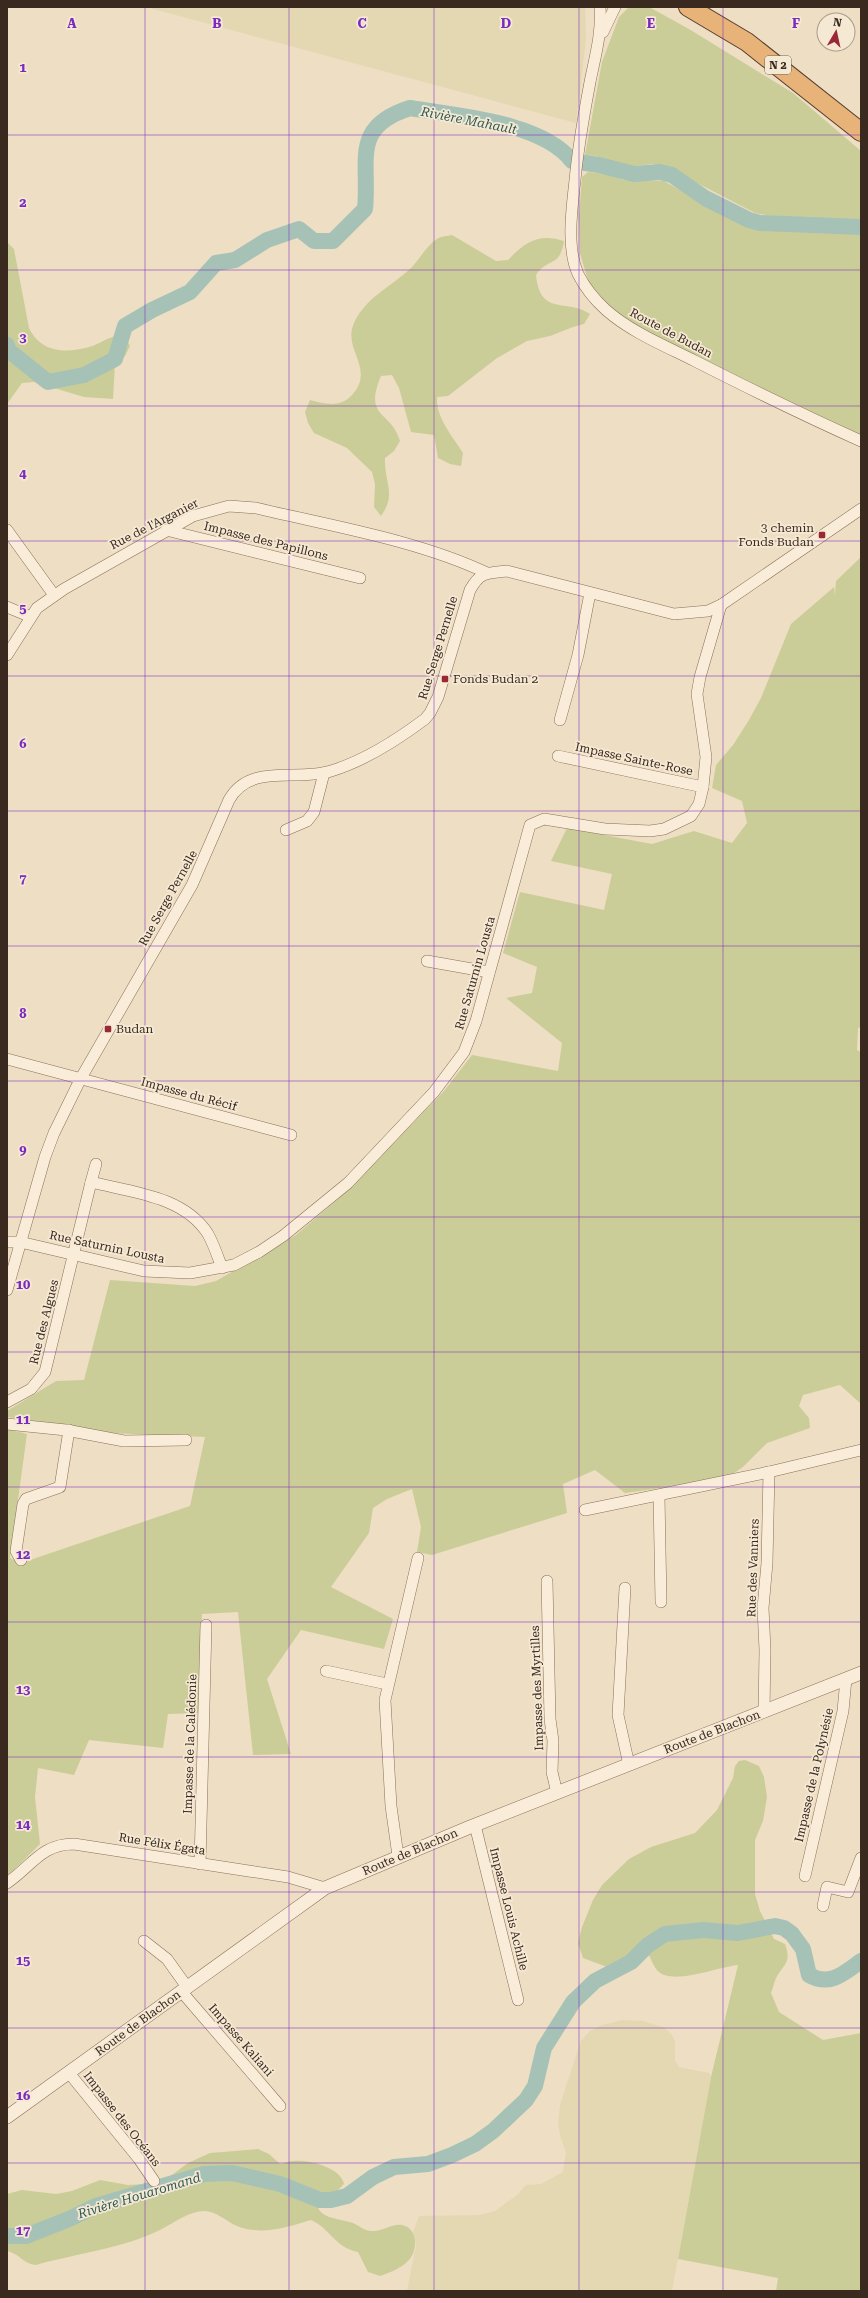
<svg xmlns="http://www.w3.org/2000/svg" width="868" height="2298" font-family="'Roboto Serif',serif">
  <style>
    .farmland { fill: #e4d8b2 }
    .green { fill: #cbcd98 }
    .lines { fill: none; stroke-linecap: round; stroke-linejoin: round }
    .river { stroke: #a6c2b7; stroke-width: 16 }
    .minor-casing { stroke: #896f5b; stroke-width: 12 }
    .tertiary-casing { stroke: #896f5b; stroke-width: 14 }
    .trunk-casing { stroke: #573e2f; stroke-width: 20 }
    .minor { stroke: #f9ecd8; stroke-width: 11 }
    .tertiary { stroke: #f9ecd8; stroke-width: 13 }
    .trunk { stroke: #e8b378; stroke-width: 18 }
    .grid { fill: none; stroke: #7b2cbf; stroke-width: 1; stroke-opacity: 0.55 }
    .poi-dot { fill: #992a34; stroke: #f6e9d4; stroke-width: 1.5 }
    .labels { text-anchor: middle; stroke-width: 3.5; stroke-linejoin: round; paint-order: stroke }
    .shield { fill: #f6e9d4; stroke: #726355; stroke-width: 1 }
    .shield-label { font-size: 11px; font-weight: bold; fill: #39291f }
    .street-label { font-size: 12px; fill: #39291f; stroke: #f6e9d4 }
    .poi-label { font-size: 12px; fill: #39291f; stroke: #f6e9d4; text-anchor: start }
    .water-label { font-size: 13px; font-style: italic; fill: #2e5953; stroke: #f6e9d4 }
    .grid-label { font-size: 13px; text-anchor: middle; font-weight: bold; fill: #7b2cbf; stroke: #f6e9d4; stroke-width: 3.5; stroke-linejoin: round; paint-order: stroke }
  </style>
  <rect width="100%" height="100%" fill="#eedec4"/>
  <!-- farmland -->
  <g class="farmland">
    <polygon points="146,7 585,7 586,39 576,123"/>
    <polygon points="622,2020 643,2021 665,2028 672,2035 675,2042 675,2060 679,2067 709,2073 711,2077 672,2291 407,2291 416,2245 413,2232 419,2216 480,2215 495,2211 517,2195 526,2185 541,2184 563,2172 566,2152 561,2139 558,2124 560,2105 581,2041 590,2031 602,2025"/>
  </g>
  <!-- green -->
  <g class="green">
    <polygon points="629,7 649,7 689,29 793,93 861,151 861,223 792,220 755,213 672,170 653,164 626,167 596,156 585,155 602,62 619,17"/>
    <polygon points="588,172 607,174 624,180 664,181 734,220 751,228 791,232 861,232 861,436 677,350 612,311 589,283 580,254 579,216 582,177"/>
    <path d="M452,235L496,261L508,260C525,242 539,233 564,241C560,268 548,257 536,275C540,317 567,298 590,314L584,324L573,327L550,336L527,341L497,358L448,396L437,397C436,418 452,435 463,453L461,466L450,464L438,458L434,435L411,432L399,388L392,375L381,376C363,419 391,410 400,441L394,451L385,458C384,482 397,494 381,516L374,507L375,484L372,472L347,448L314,433L308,423L305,412L310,400C326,404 340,408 352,395C376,368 342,350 354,323C365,298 392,286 411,268C420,259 426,246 437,239C441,236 448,236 452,235Z"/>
    <path d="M7,242L14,249L29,328C41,352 64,354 89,347C103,343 107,336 124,335L130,346L125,356L115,364L113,399L84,397L34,382L22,383L7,404Z"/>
    <polygon points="861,557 861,1027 858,1028 857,1050 861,1052 861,1404 840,1385 803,1395 799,1406 809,1418 810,1428 767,1443 743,1467 725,1479 625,1493 595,1470 563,1484 567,1513 432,1555 417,1552 421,1527 412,1489 387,1499 373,1508 369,1533 331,1587 393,1619 384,1649 301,1630 267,1679 291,1754 253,1755 238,1612 202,1614 199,1713 168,1714 163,1748 89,1740 74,1775 38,1768 35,1797 40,1844 7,1877 7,1429 27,1434 10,1558 21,1563 190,1506 205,1437 109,1433 83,1428 7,1417 7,1411 56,1381 84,1380 110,1280 195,1286 216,1281 296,1235 337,1200 386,1151 444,1091 472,1055 558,1071 562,1043 506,998 532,993 537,967 503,953 520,892 604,910 612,874 551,861 567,828 652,844 694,831 732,843 747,823 742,801 712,788 716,765 733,745 749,720 761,698 791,624 834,587 835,595 836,581"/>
    <path d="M745,1760L759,1766L764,1777L767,1797L763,1821L755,1840V1894L760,1911L774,1939L785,1944C792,1963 784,1963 776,1978C774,1983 773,1988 771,1993L779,2012L823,2040L861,2033V2291H776L778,2278L678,2259L711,2077L738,1965C718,1967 674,1985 659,1972C654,1968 651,1959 648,1953L637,1950L627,1958L607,1967L583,1958L578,1943L582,1927L593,1900L602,1885L629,1859L651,1847L695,1833L717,1810L733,1778L735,1766L739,1761Z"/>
    <path d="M258,2149L269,2154L280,2164C284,2164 288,2161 292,2161C307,2159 341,2167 344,2184L337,2191L318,2196C312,2219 338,2218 353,2223C360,2226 364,2231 372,2231C382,2232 392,2223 402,2225C418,2228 418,2250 409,2260C402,2268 389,2273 380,2276L368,2272L358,2252C334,2247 331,2229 311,2220C287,2227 262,2236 237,2226C225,2221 217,2211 204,2211C190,2211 173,2223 162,2229C122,2249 78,2253 36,2265C23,2264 19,2253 7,2251V2194L22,2190L56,2194L72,2191L100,2180L128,2185L144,2184L161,2180L172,2175L188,2163L210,2153Z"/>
  </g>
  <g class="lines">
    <!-- river -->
    <g class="river">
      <path d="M7,345L8,350L48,382L84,375L115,359L125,326L152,310L190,292L216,263L235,260L267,240L299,229L314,241H333L365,209C370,161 350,127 410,108C457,116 542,122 572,161L599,165L634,174L660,172L672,175L705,198L749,220L760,223L861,227"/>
      <path d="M7,2236H26L69,2219L96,2206L204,2174L232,2173L280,2184L320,2200H331L347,2196L373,2177L394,2167L428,2164L452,2155L475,2144L493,2131L526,2100L535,2086L544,2048L573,2002L595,1981L631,1962L648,1945L665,1934L703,1930L738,1933L775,1926L784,1928L792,1934L803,1949L809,1975C830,1987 844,1973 861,1961"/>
    </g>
    <defs>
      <g id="minor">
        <path d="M600,7C602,33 595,57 590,82C584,114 578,148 575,180C572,208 566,247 578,274C584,286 595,300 606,310C631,332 665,346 695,361C750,389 805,416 861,441"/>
        <polyline points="603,32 615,7"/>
        <polyline points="7,530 54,595"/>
        <polyline points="166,530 360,578"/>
        <polyline points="7,607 31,617"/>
        <path d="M7,655L37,608L64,589L193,516L229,506L256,508C331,526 417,540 487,573"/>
        <polyline points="560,720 578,655 590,593"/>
        <polyline points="558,756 703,787"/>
        <polyline points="286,830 307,821 314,812 324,773"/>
        <polyline points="427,961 489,972"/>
        <polyline points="7,1059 291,1135"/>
        <polyline points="91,1182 96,1164"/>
        <polyline points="7,1242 20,1242 144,1271 190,1273 234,1265 259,1252 283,1236 348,1183 434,1092 464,1052 476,1021 530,825 544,819 605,829 650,831 664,829 691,816 699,804 703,787 706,757 697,694 700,677 721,605"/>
        <path d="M7,1290L45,1157L54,1133L81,1078L192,885L229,800C250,762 297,782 331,771C364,761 397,740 425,719L430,713L438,697L470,590C480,572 486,573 507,571L674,614L708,611L721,605L861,509"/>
        <path d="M7,1402L31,1389L45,1372L91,1182C131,1192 184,1196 208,1234C214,1245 218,1257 222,1268"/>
        <polyline points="7,1424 66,1430 124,1441 186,1440"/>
        <polyline points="659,1496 661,1602"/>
        <polyline points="585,1510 769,1472"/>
        <polyline points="21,1560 16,1551 23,1504 26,1499 60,1487 69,1430"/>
        <polyline points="547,1581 550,1719 553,1741 552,1772 557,1793"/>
        <polyline points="625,1588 618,1715 629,1765"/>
        <polyline points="326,1671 387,1684"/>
        <polyline points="764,1712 765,1650 763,1608 767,1563 769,1472 861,1450"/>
        <polyline points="475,1825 518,2000"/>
        <polyline points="398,1856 391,1806 385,1700 418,1558"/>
        <polyline points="200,1864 206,1625"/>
        <polyline points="805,1876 843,1711 846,1679"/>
        <path d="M7,1883C32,1866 41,1844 74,1844L288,1877L325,1888"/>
        <polyline points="823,1906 827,1887 848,1892 861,1858"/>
        <polyline points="144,1941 167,1959 187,1987"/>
        <polyline points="181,1991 280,2106"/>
        <polyline points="69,2073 139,2159 154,2181"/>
      </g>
      <polyline id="tertiary" points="7,2117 325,1888 470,1827 861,1673"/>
      <polyline id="trunk" points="688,7 747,42 861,132"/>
    </defs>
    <!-- minor casing -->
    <use href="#minor" class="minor-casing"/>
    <!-- tertiary casing -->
    <use href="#tertiary" class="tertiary-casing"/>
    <!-- trunk casing -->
    <use href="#trunk" class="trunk-casing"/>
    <!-- minor -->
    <use href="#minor" class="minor"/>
    <!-- tertiary -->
    <use href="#tertiary" class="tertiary"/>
    <!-- trunk -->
    <use href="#trunk" class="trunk"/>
  </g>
  <!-- grid -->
  <path class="grid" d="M145,7V2291M289,7V2291M434,7V2291M579,7V2291M723,7V2291M7,135H861M7,270H861M7,406H861M7,541H861M7,676H861M7,811H861M7,946H861M7,1081H861M7,1217H861M7,1352H861M7,1487H861M7,1622H861M7,1757H861M7,1892H861M7,2028H861M7,2163H861"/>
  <!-- markers -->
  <g class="poi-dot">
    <rect x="818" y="531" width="8" height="8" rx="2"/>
    <rect x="441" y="675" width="8" height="8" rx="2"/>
    <rect x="104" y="1025" width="8" height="8" rx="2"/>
  </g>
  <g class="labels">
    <!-- shield labels -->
    <rect class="shield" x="765" y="56" width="26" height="18" rx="3"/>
    <g class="shield-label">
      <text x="778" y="69">N 2</text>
    </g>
    <!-- street labels -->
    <g class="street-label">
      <text transform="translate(671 333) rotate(28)" y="4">Route de Budan</text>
      <text transform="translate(154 524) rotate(-27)" y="4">Rue de l'Arganier</text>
      <text transform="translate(266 541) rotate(14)" y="4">Impasse des Papillons</text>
      <text transform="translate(438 648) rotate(-73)" y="4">Rue Serge Pernelle</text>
      <text transform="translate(634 759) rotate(12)" y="4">Impasse Sainte-Rose</text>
      <text transform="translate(168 898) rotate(-61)" y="4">Rue Serge Pernelle</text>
      <text transform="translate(475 973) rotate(-74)" y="4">Rue Saturnin Lousta</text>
      <text transform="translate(189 1094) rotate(15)" y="4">Impasse du Récif</text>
      <text transform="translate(107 1247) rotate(12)" y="4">Rue Saturnin Lousta</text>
      <text transform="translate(44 1322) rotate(-76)" y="4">Rue des Algues</text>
      <text transform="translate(753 1568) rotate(-88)" y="4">Rue des Vanniers</text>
      <text transform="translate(537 1688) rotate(-92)" y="4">Impasse des Myrtilles</text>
      <text transform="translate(712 1732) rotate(-21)" y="4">Route de Blachon</text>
      <text transform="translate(190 1744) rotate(-88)" y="4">Impasse de la Calédonie</text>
      <text transform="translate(814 1775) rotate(-77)" y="4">Impasse de la Polynésie</text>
      <text transform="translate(162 1844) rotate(9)" y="4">Rue Félix Égata</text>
      <text transform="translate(410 1852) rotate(-23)" y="4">Route de Blachon</text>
      <text transform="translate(509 1909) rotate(76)" y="4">Impasse Louis Achille</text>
      <text transform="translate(138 2023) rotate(-36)" y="4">Route de Blachon</text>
      <text transform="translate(241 2040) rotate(49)" y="4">Impasse Kaliani</text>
      <text transform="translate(122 2119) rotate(52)" y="4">Impasse des Océans</text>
    </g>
    <!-- poi labels -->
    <g class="poi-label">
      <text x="814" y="532" text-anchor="end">3 chemin<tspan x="814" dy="14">Fonds Budan</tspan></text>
      <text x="453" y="683">Fonds Budan 2</text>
      <text x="116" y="1033">Budan</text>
    </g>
    <!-- water labels -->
    <g class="water-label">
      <text transform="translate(469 120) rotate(11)" y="5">Rivière Mahault</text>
      <text transform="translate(139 2195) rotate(-17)" y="5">Rivière Houaromand</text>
    </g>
  </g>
  <g class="grid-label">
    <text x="72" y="28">A</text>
    <text x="217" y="28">B</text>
    <text x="362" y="28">C</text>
    <text x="506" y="28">D</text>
    <text x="651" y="28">E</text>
    <text x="796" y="28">F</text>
    <text x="23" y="72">1</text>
    <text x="23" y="207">2</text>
    <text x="23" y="342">3</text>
    <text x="23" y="478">4</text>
    <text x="23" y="613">5</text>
    <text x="23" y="748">6</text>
    <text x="23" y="883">7</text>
    <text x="23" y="1018">8</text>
    <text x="23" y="1154">9</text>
    <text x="23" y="1289">10</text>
    <text x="23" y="1424">11</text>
    <text x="23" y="1559">12</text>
    <text x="23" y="1694">13</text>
    <text x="23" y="1829">14</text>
    <text x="23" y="1965">15</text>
    <text x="23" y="2100">16</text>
    <text x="23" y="2235">17</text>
  </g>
  <!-- border -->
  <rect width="868" height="2298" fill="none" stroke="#39291f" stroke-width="16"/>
  <!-- north arrow -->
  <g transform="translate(836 32) rotate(9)"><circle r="19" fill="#f6e9d4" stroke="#aa9c8c"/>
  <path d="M0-3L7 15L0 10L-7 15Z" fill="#992a34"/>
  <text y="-6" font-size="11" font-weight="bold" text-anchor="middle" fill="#39291f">N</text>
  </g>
</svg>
